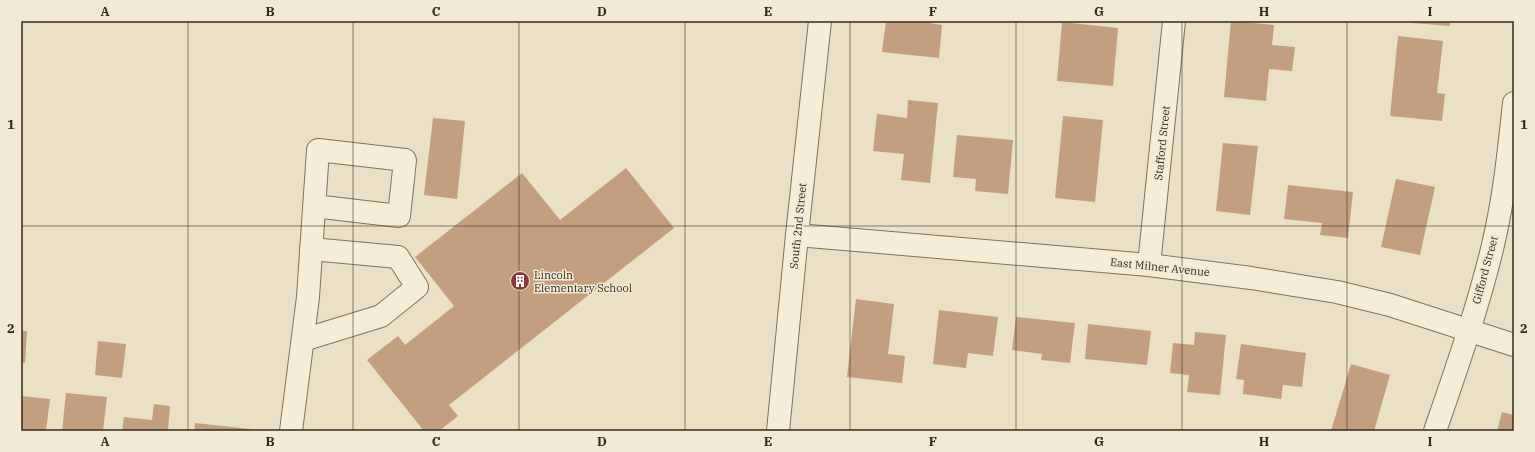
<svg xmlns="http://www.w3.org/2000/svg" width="1535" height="452" font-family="'IBM Plex Serif',serif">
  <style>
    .building { fill: #c29f80 }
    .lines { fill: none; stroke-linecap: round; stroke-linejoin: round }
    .minor-casing { stroke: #81735d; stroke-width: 24 }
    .minor { stroke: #f4edd7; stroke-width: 22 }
    .grid { fill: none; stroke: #332a1f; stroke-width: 1; stroke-opacity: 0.55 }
    .labels { text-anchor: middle; stroke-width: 3; stroke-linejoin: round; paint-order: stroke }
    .street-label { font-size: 11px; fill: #332a1f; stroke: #f1ead4 }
    .poi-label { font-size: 11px; fill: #332a1f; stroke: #f1ead4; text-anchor: start }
    .neatline { fill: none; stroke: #332a1f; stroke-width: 1.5 }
    .grid-label { font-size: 13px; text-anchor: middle; font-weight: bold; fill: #332a1f }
  </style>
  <rect width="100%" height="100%" fill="#e9e0c5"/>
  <!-- building -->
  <g class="building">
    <polygon points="886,21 929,21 929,23 942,25 939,58 882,52"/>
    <polygon points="1231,21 1274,25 1272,45 1295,47 1292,71 1269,69 1266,101 1224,97"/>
    <polygon points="1414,21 1450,21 1450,26 1413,23"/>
    <polygon points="1062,22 1118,28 1113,86 1057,81"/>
    <polygon points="1398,36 1443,41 1437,93 1445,94 1442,121 1390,116"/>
    <polygon points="908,100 938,103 930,183 901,180 904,154 873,151 877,114 907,118"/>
    <polygon points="1063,116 1103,120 1095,202 1055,198"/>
    <polygon points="433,118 465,121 457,199 424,195"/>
    <polygon points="957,135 1013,140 1008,194 975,191 976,179 953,177"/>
    <polygon points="1223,143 1258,146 1250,215 1216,211"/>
    <polygon points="626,168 674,228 449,405 458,416 439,431 424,431 367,360 398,336 405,345 454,306 415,257 522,173 560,220"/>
    <polygon points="1396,179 1435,187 1420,255 1381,247"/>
    <polygon points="1288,185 1353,192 1348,238 1320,235 1322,223 1284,219"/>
    <polygon points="856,299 894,304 888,354 905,356 902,383 847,377"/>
    <polygon points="939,310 998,317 993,356 968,353 966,368 933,364"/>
    <polygon points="1016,317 1075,323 1070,363 1041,360 1042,354 1012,350"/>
    <polygon points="1088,324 1151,331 1147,365 1085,359"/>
    <polygon points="21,331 27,331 25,363 21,363"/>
    <polygon points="1195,332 1226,335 1220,395 1187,392 1189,375 1170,373 1173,343 1194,345"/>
    <polygon points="98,341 126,344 122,378 95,375"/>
    <polygon points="1241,344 1306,353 1302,387 1283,385 1281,399 1243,394 1244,380 1236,379"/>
    <polygon points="1351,364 1390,375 1374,431 1331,431"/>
    <polygon points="66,393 107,397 103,431 62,431"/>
    <polygon points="21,396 50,399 46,431 21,431"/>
    <polygon points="154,404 170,406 168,431 122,431 124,417 152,420"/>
    <polygon points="1502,412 1514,415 1514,431 1497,431"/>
    <polygon points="195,423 250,429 250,431 194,431"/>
  </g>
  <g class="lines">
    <defs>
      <g id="minor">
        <polyline points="797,235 1149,265 1251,278 1337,292 1390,305 1514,345"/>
        <polyline points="1149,265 1174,21"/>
        <polyline points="303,340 381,316 417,287 398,257 311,249"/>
        <polyline points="291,431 308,297 318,150 405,160 399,216 314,206"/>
        <polyline points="778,431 797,235 820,21"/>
        <path d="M1435,431C1456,370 1478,308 1493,245C1504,198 1509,151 1514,103"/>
      </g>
    </defs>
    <!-- minor casing -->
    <use href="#minor" class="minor-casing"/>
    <!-- minor -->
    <use href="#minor" class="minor"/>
  </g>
  <!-- grid -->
  <path class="grid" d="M188,21V431M353,21V431M519,21V431M685,21V431M850,21V431M1016,21V431M1182,21V431M1347,21V431M21,226H1514"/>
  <!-- icons -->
  <defs>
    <symbol id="building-disc" viewBox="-11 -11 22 22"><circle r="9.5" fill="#893935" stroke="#f1ead4"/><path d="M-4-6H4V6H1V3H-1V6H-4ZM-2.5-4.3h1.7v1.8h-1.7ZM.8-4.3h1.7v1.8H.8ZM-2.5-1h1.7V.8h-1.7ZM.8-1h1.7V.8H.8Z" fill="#fff"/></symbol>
  </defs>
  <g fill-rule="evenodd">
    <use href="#building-disc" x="509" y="270" width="22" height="22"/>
  </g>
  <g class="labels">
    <!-- street labels -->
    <g class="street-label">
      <text transform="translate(1162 143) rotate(-84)" y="4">Stafford Street</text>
      <text transform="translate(798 226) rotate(-84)" y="4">South 2nd Street</text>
      <text transform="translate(1160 267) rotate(6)" y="4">East Milner Avenue</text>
      <text transform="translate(1485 270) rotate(-75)" y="4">Gifford Street</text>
    </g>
    <!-- poi labels -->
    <g class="poi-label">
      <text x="534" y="279">Lincoln<tspan x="534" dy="13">Elementary School</tspan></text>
    </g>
  </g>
  <!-- border -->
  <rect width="1535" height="452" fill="none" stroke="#f1ead4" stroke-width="44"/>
  <rect x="22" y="22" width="1491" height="408" class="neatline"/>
  <g class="grid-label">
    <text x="105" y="16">A</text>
    <text x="270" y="16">B</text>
    <text x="436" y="16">C</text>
    <text x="602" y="16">D</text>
    <text x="768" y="16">E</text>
    <text x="933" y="16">F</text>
    <text x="1099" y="16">G</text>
    <text x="1264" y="16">H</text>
    <text x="1430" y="16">I</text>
    <text x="11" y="129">1</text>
    <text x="1524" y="129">1</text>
    <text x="11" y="333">2</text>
    <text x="1524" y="333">2</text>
    <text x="105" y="446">A</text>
    <text x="270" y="446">B</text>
    <text x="436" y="446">C</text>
    <text x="602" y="446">D</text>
    <text x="768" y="446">E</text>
    <text x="933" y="446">F</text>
    <text x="1099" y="446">G</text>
    <text x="1264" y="446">H</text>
    <text x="1430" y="446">I</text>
  </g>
</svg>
